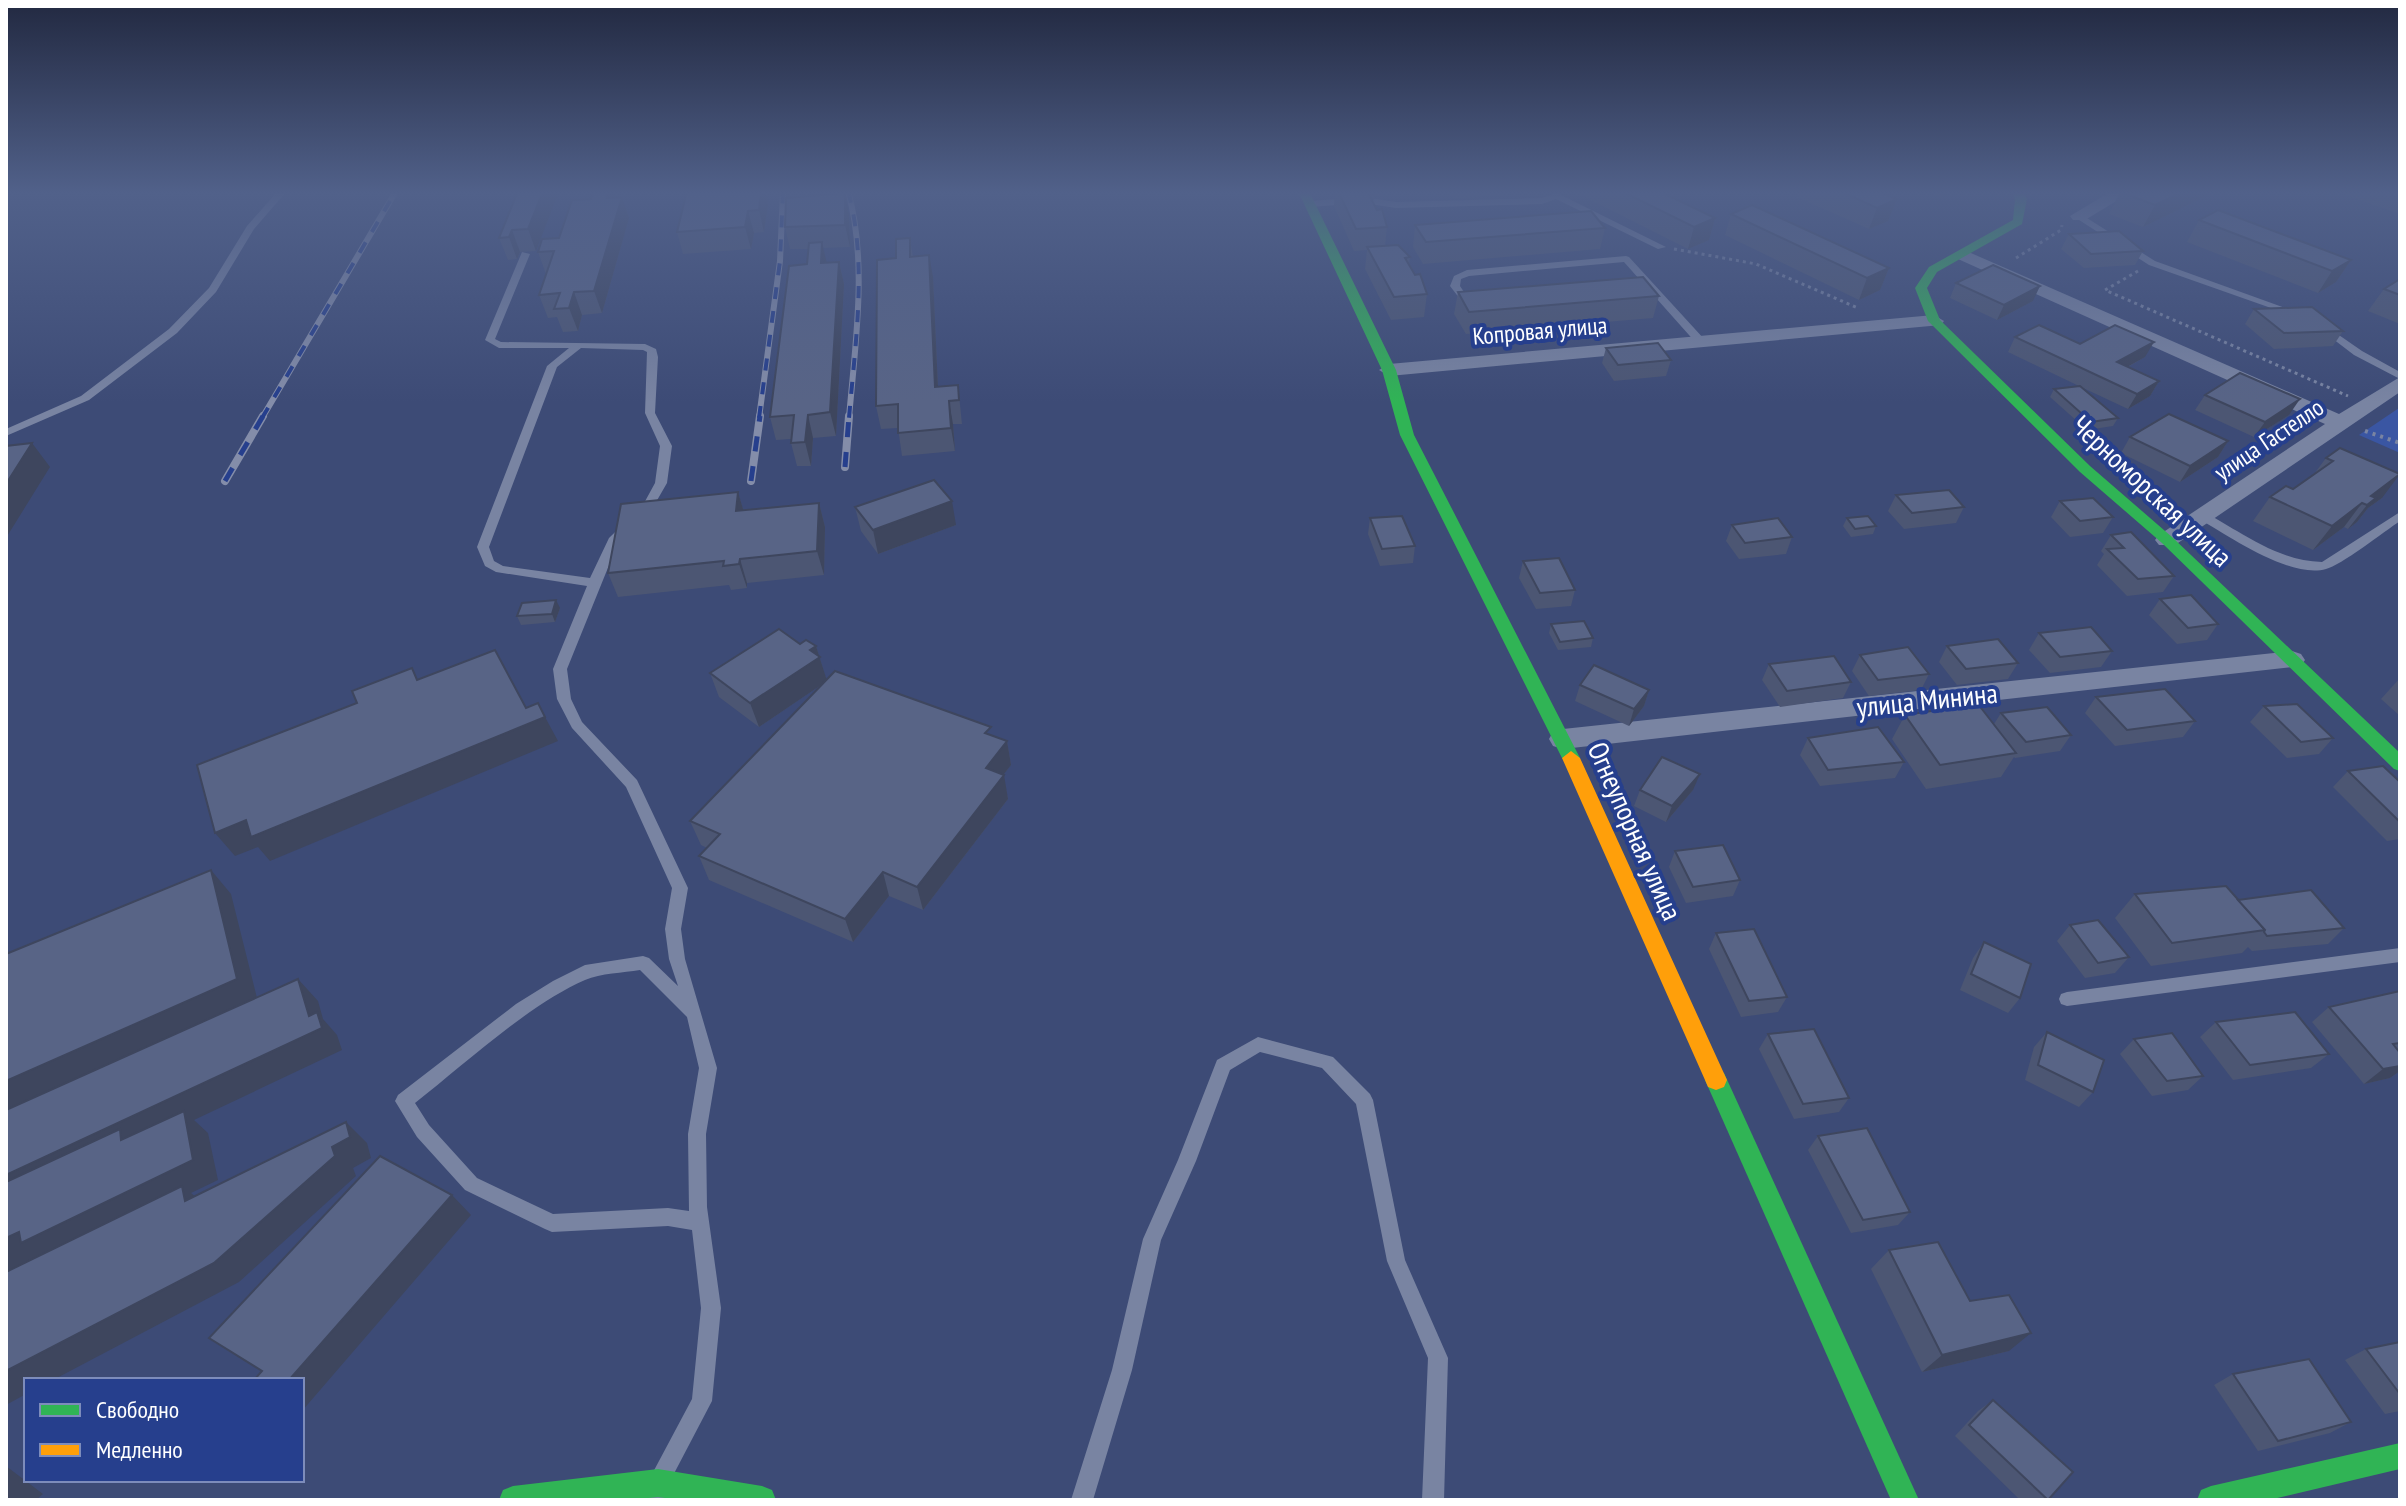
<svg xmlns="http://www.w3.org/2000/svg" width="2406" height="1506" font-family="'PT Sans Narrow',sans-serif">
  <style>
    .green { fill: #3a56a3 }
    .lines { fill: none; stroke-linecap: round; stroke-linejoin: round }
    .path-far1 { stroke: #7984a2; stroke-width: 3; stroke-dasharray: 3 4; stroke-linecap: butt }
    .path { stroke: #7984a2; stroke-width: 4; stroke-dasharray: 3 5; stroke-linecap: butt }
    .lane { fill: #7984a2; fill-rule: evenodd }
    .street { fill: #7984a2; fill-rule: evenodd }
    .fast { fill: #30b455; fill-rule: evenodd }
    .slow { fill: #ff9f0a; fill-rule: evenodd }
    .rail-far1-casing { stroke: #848da9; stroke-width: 6 }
    .rail-casing { stroke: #848da9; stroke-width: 8 }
    .rail-far1 { stroke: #263f8d; stroke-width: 4; stroke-dasharray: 12; stroke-linecap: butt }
    .rail { stroke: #263f8d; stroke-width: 5; stroke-dasharray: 15; stroke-linecap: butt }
    .wall { fill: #4c5673 }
    .shaded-wall { fill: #3e465e }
    .building { fill: #586486; stroke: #3e465e; stroke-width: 2 }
    .labels { text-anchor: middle; stroke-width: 8; stroke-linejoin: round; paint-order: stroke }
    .far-street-label { font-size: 24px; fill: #fff; stroke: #263f8d }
    .street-label { font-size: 28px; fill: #fff; stroke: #263f8d }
  </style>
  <rect width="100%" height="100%" fill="#3d4b76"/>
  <!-- green -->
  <polygon class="green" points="2399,408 2400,453 2359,435"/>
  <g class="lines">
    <!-- path-far1 -->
    <g class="path-far1">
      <polyline points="1674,249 1756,264 1858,308"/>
      <polyline points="2016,258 2061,230 2062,225"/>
      <polyline points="2138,271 2105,290 2348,396"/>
    </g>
    <!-- path -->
    <polyline class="path" points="2365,431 2400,443"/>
    <!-- lane -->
    <g class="lane">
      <polygon points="278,191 287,191 254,229 216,292 177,333 89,400 6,436 6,429 81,396 169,329 209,288 247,226"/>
      <polygon points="1557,193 1666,247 1658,249 1556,199 1542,204 1396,208 1363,203 1310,207 1306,204 1310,201 1363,197 1396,202 1541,198"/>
      <polygon points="2079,213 2155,261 2302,314 2294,316 2149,265 2076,218 2075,216"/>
      <path d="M522,252L530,254L495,339L501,342L645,344L656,349L658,357L655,413L672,446L667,483L652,509L618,543L567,669L571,699L582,722L637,780L688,888L681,929L685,959L717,1068L706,1134L707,1207L721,1308L712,1401L668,1485L667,1500H645L651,1476L692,1399L701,1308L692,1230L668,1226L552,1232L545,1229L465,1190L417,1137L395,1101L398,1095L516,1004L553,981L585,965L643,956L649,958L678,986L669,959L665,929L672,888L626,787L572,728L557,699L553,669L587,586L496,572L485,566L477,547L547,366L569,348H499L485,340ZM581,348L643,350L647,352L645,413L660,446L655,483L643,505L609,538L590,578L503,566L494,561L489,547L557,367ZM640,970L687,1017L699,1068L688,1134L689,1211L668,1208L553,1214L477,1178L429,1125L415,1103C465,1064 528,1005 585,980C601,973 623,973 640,970Z"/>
      <polygon points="1626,256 1629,257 1705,340 1705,344 1697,344 1624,262 1469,276 1461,279 1460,286 1466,295 1477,301 1472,304 1460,299 1450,286 1454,276 1467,270"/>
      <polygon points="2323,324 2362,351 2400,372 2400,379 2354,355 2320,329 2318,327"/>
      <path d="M2203,512C2215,517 2226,525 2237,531C2264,547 2290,561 2322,562L2400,512V521C2385,531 2340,566 2326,569C2290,579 2229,536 2199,519V513Z"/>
      <polygon points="2400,948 2400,962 2067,1006 2061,1004 2059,999 2061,994 2067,992"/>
      <polygon points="1258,1037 1333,1057 1370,1094 1373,1100 1405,1260 1448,1358 1444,1500 1422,1500 1428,1358 1387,1261 1356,1104 1322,1068 1260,1052 1230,1070 1196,1161 1161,1240 1132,1370 1093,1500 1071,1500 1112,1370 1143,1239 1178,1160 1217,1060"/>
    </g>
    <!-- street -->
    <g class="street">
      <polygon points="2112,191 2133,191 2085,220 2073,220 2070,216"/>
      <polygon points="1964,250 2339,414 2400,377 2400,392 2175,545 2159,545 2155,540 2159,535 2325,424 1958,259 1955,255"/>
      <polygon points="1934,315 1944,321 1941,325 1389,376 1379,370 1389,364"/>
      <polygon points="2292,651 2301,654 2305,660 2301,666 1563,749 1553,746 1549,739 1553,732 1563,729"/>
    </g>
    <!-- fast -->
    <g class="fast">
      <polygon points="1298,191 1309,191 1396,370 1414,435 1580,758 1577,763 1571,765 1562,758 1400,435 1382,370"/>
      <polygon points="2012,191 2023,191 2027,199 2022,224 1937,272 1927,288 1940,320 2090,466 2172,537 2400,753 2400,771 2394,769 2162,543 2080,472 1928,321 1915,288 1929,267 2013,220 2015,199"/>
      <polygon points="1716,1070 1724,1073 1919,1500 1891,1500 1705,1080 1708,1073"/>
      <polygon points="2400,1443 2400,1469 2269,1500 2197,1500 2201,1490 2211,1486"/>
      <polygon points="658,1469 762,1486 772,1490 776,1500 679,1500 658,1497 629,1500 499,1500 503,1490 513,1486"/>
    </g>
    <!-- slow -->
    <polygon class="slow" points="1571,751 1580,758 1727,1080 1724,1087 1716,1090 1708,1087 1705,1080 1562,758"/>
    <defs>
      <g id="rail-far1">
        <path d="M848,191C868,262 855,345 849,418"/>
        <polyline points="262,418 396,191"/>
        <polyline points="759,418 780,261 783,191"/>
      </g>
      <g id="rail">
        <polyline points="845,467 849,416"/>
        <polyline points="225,481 263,416"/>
        <polyline points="751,481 760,416"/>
      </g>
    </defs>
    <!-- rail-far1 casing -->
    <use href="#rail-far1" class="rail-far1-casing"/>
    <!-- rail casing -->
    <use href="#rail" class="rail-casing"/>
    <!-- rail-far1 -->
    <use href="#rail-far1" class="rail-far1"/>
    <!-- rail -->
    <use href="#rail" class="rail"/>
  </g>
  <!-- wall -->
  <g class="wall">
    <polygon points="518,191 536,251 520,252 517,259 508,260 499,238"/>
    <polygon points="593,191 613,191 614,197 622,197 629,218 602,313 582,315 578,331 563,332 557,317 548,318 539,295 546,274 538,252 559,238 591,199"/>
    <polygon points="687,191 765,191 768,204 764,232 754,233 751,249 683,254 677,232"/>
    <polygon points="1335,191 1425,191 1374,195 1373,203 1387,227 1385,246 1410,257 1409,265 1427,294 1424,317 1391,320 1365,269 1367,250 1354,251 1334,206"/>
    <polygon points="1449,191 1543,191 1454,199"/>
    <polygon points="1573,191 1659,191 1715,218 1709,240 1688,249"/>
    <polygon points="1799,191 1878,191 1897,199 1888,221 1869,229 1797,197"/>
    <polygon points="1924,191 1956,191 1940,198"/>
    <polygon points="2122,191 2210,191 2208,195 2143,227 2109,214 2120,192"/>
    <polygon points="2335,191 2400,191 2400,214"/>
    <polygon points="1731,214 1889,268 1880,290 1859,300 1725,235"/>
    <polygon points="849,215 850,247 823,248 826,263 839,262 844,284 836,436 813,438 811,466 797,466 791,443 791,439 776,440 770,417 807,264 808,249 790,249 785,227"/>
    <polygon points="2199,220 2351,260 2336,282 2318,293 2187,242"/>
    <polygon points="1415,225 1605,228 1600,249 1423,264 1413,247"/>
    <polygon points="2069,234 2143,251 2135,265 2084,268 2061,249"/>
    <polygon points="910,238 913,257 933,277 938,387 958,385 962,424 953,424 955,451 902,456 898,428 881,429 876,406 896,258"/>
    <polygon points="2400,279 2400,324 2368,311 2384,289"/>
    <polygon points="1956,283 2033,301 1997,320 1950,298"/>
    <polygon points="1458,292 1659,296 1653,318 1466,334 1454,314"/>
    <polygon points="2254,309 2343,331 2333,346 2274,349 2245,324"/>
    <polygon points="2015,337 2080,344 2145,357 2128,367 2159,381 2150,396 2128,409 2081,387 2118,418 2113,426 2087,430 2050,397 2054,389 2079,386 2008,352"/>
    <polygon points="1606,348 1671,360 1666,376 1614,381 1602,363"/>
    <polygon points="2205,395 2289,415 2254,437 2195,410"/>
    <polygon points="2130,437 2228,441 2218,457 2180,482 2121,453"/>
    <polygon points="2340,448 2382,498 2368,508 2357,522 2348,529 2344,527 2313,550 2253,521 2270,497 2293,489 2314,474 2326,458"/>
    <polygon points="738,492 743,510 819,503 825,527 824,575 747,583 747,588 731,590 729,585 618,597 608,573"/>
    <polygon points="1896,495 1964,507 1956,523 1904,529 1888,511"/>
    <polygon points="2060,501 2113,517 2103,533 2070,537 2051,517"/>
    <polygon points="855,507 956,525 878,554 861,531"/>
    <polygon points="1370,518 1415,546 1413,563 1380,566 1368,534"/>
    <polygon points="1847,518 1876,526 1873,534 1851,537 1843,526"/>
    <polygon points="1732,525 1792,537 1786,554 1739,559 1726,541"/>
    <polygon points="2111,535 2174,576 2163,592 2127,596 2097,565 2104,554 2101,551"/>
    <polygon points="1523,561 1575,590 1571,606 1536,609 1519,578"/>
    <polygon points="2160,599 2218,624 2207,640 2177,644 2149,615"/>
    <polygon points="560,608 555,622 521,625 517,616"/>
    <polygon points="1551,624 1593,638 1591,647 1558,650 1549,633"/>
    <polygon points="2039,633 2112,651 2101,667 2050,673 2029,650"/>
    <polygon points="800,644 816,646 826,679 1007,741 1011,765 1003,775 1008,799 923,910 889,896 853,942 709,880 699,856 707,848 701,845 690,821 821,685 759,727 719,697 710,673"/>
    <polygon points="1947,646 2018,663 2008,679 1957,685 1939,662"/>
    <polygon points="1860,655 1929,674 1921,690 1869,696 1852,671"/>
    <polygon points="1769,664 1851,682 1843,698 1780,707 1762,680"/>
    <polygon points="2400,678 2400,716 2381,699"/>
    <polygon points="1580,685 1649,690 1644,706 1629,726 1575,701"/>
    <polygon points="2096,697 2195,721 2183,737 2115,746 2085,713"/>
    <polygon points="2264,706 2333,738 2319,754 2287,758 2250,722"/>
    <polygon points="2001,713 2071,735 2060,751 2015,758 2014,757 2001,777 1926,789 1892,739 1905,715 1994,724"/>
    <polygon points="1808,738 1904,762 1895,778 1820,786 1800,755"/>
    <polygon points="2348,771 2400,782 2400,839 2387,841 2333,787"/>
    <polygon points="1640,790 1693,790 1666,822 1634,806"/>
    <polygon points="1675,851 1740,880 1733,896 1686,903 1669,867"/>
    <polygon points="2135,894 2238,900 2344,928 2328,944 2252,951 2248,947 2242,953 2151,966 2115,918"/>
    <polygon points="2070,925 2129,957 2115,973 2085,978 2057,941"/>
    <polygon points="1716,933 1787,997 1778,1012 1741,1017 1709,949"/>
    <polygon points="1984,942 2020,998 2008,1013 1960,990 1973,958"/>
    <polygon points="2400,991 2400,1071 2390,1078 2364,1084 2312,1022 2329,1007"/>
    <polygon points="2216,1022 2329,1054 2311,1068 2233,1080 2200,1037"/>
    <polygon points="2047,1032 2093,1092 2079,1107 2025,1080 2034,1047"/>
    <polygon points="1768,1034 1849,1098 1839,1112 1794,1119 1759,1049"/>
    <polygon points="2134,1039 2203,1076 2188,1090 2152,1096 2120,1054"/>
    <polygon points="1818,1136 1910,1212 1898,1225 1851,1233 1808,1150"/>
    <polygon points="1889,1250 1970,1301 2009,1351 1922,1372 1871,1269"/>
    <polygon points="2400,1342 2400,1411 2385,1414 2345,1360 2366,1349"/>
    <polygon points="2233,1374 2351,1422 2330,1433 2258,1451 2214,1385"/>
    <polygon points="1993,1400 2048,1500 2020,1500 1955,1436 1978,1411"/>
  </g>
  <!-- shaded-wall -->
  <g class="shaded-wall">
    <polygon points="543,191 559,191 536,251 528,229"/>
    <polygon points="608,191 613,191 617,206 607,198"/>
    <polygon points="761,191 765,191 768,204 764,232 759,210"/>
    <polygon points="1943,191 1956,191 1940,198"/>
    <polygon points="2184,191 2210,191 2208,195 2143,227 2155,205"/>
    <polygon points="845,193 849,215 850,247 845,225"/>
    <polygon points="622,197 629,218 602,313 594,291"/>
    <polygon points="1897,199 1888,221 1869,229 1877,208"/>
    <polygon points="748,211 754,233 751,249 745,227"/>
    <polygon points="1715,218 1709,240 1688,249 1694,227"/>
    <polygon points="512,230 520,252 517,259 509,237"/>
    <polygon points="822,242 827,264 821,263"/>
    <polygon points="929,255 933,277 939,410 935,387"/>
    <polygon points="2351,260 2336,282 2318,293 2332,271"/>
    <polygon points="839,262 844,284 836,436 830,412"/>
    <polygon points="1889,268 1880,290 1859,300 1867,278"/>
    <polygon points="2040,286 2033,301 1997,320 2004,305"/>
    <polygon points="574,292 582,315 578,331 569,308"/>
    <polygon points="2154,342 2145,357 2109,377 2117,362"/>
    <polygon points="2159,381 2150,396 2128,409 2137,394"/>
    <polygon points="2300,399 2289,415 2254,437 2265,422"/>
    <polygon points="949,401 953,424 955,451 951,428"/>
    <polygon points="808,415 813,438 811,466 805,442"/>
    <polygon points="2228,441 2218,457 2180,482 2190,466"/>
    <polygon points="32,443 50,467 6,538 6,484"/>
    <polygon points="2400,474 2382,498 2368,508 2357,522 2348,529 2367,505 2371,496"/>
    <polygon points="738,492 745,516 736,511"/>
    <polygon points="952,501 956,525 878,554 873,530"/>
    <polygon points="819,503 825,527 824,575 817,551"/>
    <polygon points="2362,503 2344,527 2313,550 2332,526"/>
    <polygon points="740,559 747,583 747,588 739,564"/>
    <polygon points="556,600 560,608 555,622 552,614"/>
    <polygon points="816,646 827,681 759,727 750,703"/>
    <polygon points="1649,690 1644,706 1629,726 1634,709"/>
    <polygon points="545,717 558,741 270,861 258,847 235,856 215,833 246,820"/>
    <polygon points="1007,741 1011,765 990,792 986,768"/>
    <polygon points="1700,774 1693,790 1666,822 1672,806"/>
    <polygon points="1004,775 1008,799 923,910 917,887"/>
    <polygon points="211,870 231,894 258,1002 6,1115 6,1081"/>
    <polygon points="883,872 889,896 853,942 845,919"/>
    <polygon points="298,979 318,1001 323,1019 337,1035 342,1050 194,1120 208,1133 218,1180 191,1193 207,1206 6,1283 6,1175 309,1016"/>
    <polygon points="2400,1066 2400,1071 2390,1078 2364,1084 2383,1069"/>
    <polygon points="346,1122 367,1143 371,1158 353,1168 356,1176 239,1282 53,1380 26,1380 26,1394 6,1405 6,1371"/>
    <polygon points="452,1195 471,1215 302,1411 302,1380 289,1380"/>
    <polygon points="2031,1333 2009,1351 1922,1372 1942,1355"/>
    <polygon points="6,1466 43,1494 36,1500 6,1500"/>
  </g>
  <!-- building -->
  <g class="building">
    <polygon points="518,191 543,191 528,229 512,230 509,237 499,238"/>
    <polygon points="593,191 608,191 607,198 622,197 594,291 574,292 569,308 554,309 560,293 539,295 554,251 538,252 542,239 559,238 572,200 591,199"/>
    <polygon points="687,191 761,191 759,210 748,211 745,227 677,232"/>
    <polygon points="1338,191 1372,191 1374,195 1369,195 1377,210 1382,209 1387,227 1356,229"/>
    <polygon points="1621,191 1659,191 1715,218 1694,227"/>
    <polygon points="1840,191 1878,191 1897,199 1877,208"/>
    <polygon points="2122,191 2184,191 2155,205 2120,192"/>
    <polygon points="845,193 845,225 785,227 786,198"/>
    <polygon points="1752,205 1889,268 1867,278 1731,214"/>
    <polygon points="2218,210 2351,260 2332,271 2199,220"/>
    <polygon points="1591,211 1605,228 1426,242 1415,225"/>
    <polygon points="2119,231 2143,251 2091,254 2069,234"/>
    <polygon points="910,238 910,257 929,255 935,387 958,385 959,400 949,401 951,428 898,433 898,404 876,406 877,260 896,258 896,239"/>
    <polygon points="822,242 821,263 839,262 830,412 808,415 805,442 791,443 794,415 770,417 789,266 807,264 809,243"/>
    <polygon points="1398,245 1410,257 1405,258 1415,275 1420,274 1427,294 1394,297 1367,247"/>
    <polygon points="1993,265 2040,286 2004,305 1956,283"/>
    <polygon points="1643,277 1659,296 1469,312 1458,292"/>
    <polygon points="2400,279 2400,295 2384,289"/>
    <polygon points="2312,307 2343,331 2284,333 2254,309"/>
    <polygon points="2039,325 2080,344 2115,325 2154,342 2117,362 2159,381 2137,394 2015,337"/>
    <polygon points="1658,343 1671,360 1618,365 1606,348"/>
    <polygon points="2240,373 2300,399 2265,422 2205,395"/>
    <polygon points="2080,386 2118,418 2091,422 2054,389"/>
    <polygon points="2169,414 2228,441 2190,466 2130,437"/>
    <polygon points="32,443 6,484 6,446"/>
    <polygon points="2340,448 2400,474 2371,496 2376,498 2367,505 2362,503 2332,526 2270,497 2286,486 2293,489 2333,461 2326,458"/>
    <polygon points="934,480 952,501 873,530 855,507"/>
    <polygon points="1949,490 1964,507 1912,513 1896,495"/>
    <polygon points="738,492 736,511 819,503 817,551 740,559 739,564 723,566 724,561 608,573 621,504"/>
    <polygon points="2093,498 2113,517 2080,521 2060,501"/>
    <polygon points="1402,516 1415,546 1382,549 1370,518"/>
    <polygon points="1868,516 1876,526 1855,529 1847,518"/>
    <polygon points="1778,518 1792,537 1745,543 1732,525"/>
    <polygon points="2131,532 2174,576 2138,579 2107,549 2124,548 2111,535"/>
    <polygon points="1559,558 1575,590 1540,593 1523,561"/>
    <polygon points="2191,595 2218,624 2188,628 2160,599"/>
    <polygon points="556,600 552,614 517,616 522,603"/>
    <polygon points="1584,621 1593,638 1560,642 1551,624"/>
    <polygon points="2091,627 2112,651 2060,657 2039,633"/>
    <polygon points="779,629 800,644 806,640 816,646 810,650 820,657 750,703 710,673"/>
    <polygon points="1998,639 2018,663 1966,669 1947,646"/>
    <polygon points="1908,647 1929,674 1878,680 1860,655"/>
    <polygon points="495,650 526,708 538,703 545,717 251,837 246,820 215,833 197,765 357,703 352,691 412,668 417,680"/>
    <polygon points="1834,656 1851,682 1787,691 1769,664"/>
    <polygon points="1594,665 1649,690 1634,709 1580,685"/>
    <polygon points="835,671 991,727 985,733 1007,741 986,768 1004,775 917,887 883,872 845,919 699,856 720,834 690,821"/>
    <polygon points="2165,689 2195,721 2127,730 2096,697"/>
    <polygon points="1978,704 2016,753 1940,765 1905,715"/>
    <polygon points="2297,704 2333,738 2301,742 2264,706"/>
    <polygon points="2047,707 2071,735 2026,742 2001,713"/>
    <polygon points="1878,727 1904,762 1828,770 1808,738"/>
    <polygon points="1662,757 1700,774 1672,806 1640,790"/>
    <polygon points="2383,766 2400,782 2400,822 2348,771"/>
    <polygon points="1723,845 1740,880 1693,887 1675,851"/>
    <polygon points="211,870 237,979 6,1081 6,954"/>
    <polygon points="2226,886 2265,930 2172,943 2135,894"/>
    <polygon points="2311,890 2344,928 2267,936 2264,932 2265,930 2238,900"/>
    <polygon points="2098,920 2129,957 2098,963 2070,925"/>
    <polygon points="1754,929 1787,997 1749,1001 1716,933"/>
    <polygon points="1984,942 2031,964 2020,998 1971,974"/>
    <polygon points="298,979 309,1016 317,1012 322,1028 6,1175 6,1110"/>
    <polygon points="2400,991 2400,1043 2393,1044 2400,1053 2400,1066 2383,1069 2329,1007"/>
    <polygon points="2295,1012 2329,1054 2250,1065 2216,1022"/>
    <polygon points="1814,1029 1849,1098 1803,1104 1768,1034"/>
    <polygon points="2047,1032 2104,1060 2093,1092 2038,1065"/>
    <polygon points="2172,1033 2203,1076 2167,1081 2134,1039"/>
    <polygon points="184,1111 193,1160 21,1243 19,1232 6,1238 6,1182 120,1129 121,1140"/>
    <polygon points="346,1122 350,1137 332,1147 335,1156 214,1263 6,1371 6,1272 182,1186 185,1201"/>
    <polygon points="1867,1128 1910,1212 1863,1220 1818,1136"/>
    <polygon points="380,1156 452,1195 289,1380 254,1380 262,1371 209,1338"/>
    <polygon points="1938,1242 1970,1301 2009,1295 2031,1333 1942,1355 1889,1250"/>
    <polygon points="2400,1342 2400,1394 2366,1349"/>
    <polygon points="2309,1359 2351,1422 2278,1441 2233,1374"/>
    <polygon points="1993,1400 2073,1472 2048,1500 1969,1425"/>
  </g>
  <!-- sky -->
  <linearGradient id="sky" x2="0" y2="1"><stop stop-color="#222941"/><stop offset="0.48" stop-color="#51618a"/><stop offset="1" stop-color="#51618a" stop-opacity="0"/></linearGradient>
  <rect width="2406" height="402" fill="url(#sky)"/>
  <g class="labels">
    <!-- far-street labels -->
    <g class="far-street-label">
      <text transform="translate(1540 331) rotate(-5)" y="8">Копровая улица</text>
      <text transform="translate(2269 440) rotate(-34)" y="8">улица Гастелло</text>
    </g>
    <!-- street labels -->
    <g class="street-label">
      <text transform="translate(2152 491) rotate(43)" y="10">Черноморская улица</text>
      <text transform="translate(1927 700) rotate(-6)" y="10">улица Минина</text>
      <text transform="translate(1635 831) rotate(66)" y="10">Огнеупорная улица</text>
    </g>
  </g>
  <!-- border -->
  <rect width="2406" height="1506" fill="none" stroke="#ffffff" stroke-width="16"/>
  <!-- legend -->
  <rect x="24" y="1378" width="280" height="104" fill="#263f8d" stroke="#7d8cbb" stroke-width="2"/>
  <rect x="40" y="1404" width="40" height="12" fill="#30b455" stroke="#7d8cbb" stroke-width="2"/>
  <text x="96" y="1418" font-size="24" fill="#ffffff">Свободно</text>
  <rect x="40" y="1444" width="40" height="12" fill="#ff9f0a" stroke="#7d8cbb" stroke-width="2"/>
  <text x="96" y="1458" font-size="24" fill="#ffffff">Медленно</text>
</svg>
